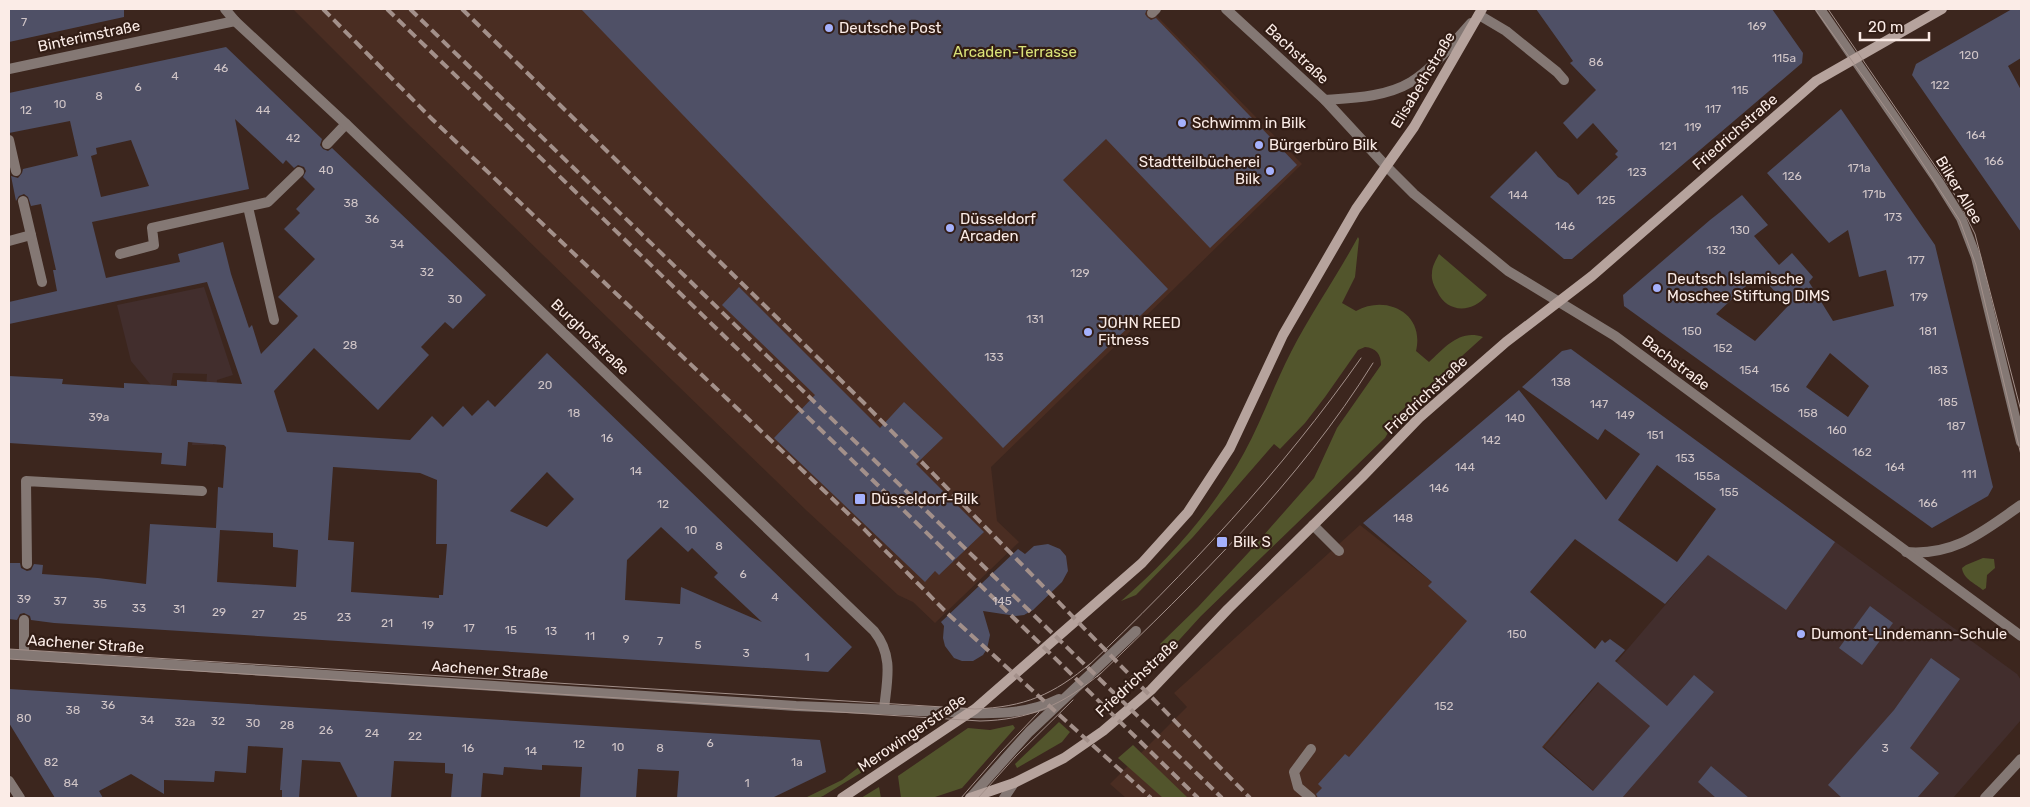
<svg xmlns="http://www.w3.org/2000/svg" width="2030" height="807" font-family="Rubik,sans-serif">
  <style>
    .built { fill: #4a2d22 }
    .education { fill: #422e2d }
    .green { fill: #52552c }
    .building { fill: #4f5066; fill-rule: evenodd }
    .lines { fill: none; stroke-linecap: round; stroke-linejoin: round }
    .service { stroke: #847874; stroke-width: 10 }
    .minor { stroke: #847874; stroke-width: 10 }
    .tertiary { stroke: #847874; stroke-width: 10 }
    .secondary { stroke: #b6a39d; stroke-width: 10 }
    .tram { stroke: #a3908a; stroke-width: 1 }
    .rail { stroke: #a3908a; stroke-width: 4; stroke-dasharray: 10 5; stroke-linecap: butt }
    .poi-dot { fill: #a5b1fc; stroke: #321d15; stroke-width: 2 }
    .labels { text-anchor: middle; stroke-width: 4.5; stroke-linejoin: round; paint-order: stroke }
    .number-label { font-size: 12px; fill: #d0c5c7 }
    .poi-label { font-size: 15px; fill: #fbece7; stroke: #321d15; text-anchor: start }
    .street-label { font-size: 15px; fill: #fbece7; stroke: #321d15 }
    .park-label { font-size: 15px; fill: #dae278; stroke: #321d15 }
  </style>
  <rect width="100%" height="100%" fill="#3c261e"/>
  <!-- built -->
  <g class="built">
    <polygon points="293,9 1150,9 1302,164 991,467 997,521 1019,542 935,623 913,602 898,595 807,511 411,127"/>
    <polygon points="1360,525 1432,582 1469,539 1612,664 1543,748 1601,798 1126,798 1110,784 1187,707 1174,693"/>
  </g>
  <!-- education -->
  <g class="education">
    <polygon points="204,287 233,375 217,380 213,445 192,445 194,428 203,428 207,374 173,373 171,385 151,385 131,361 117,305"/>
    <polygon points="1757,485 2017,674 2021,680 2021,720 1953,798 1602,798 1544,747 1707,556"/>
  </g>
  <!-- green -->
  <g class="green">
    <path d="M1358,237L1359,239L1355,277L1342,303L1356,311C1386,294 1425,313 1416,351L1429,362C1445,348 1459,329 1483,337L1400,412L1385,438L1201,616L1170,650L1167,651L1160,644L1198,607L1249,552L1314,478L1337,428L1381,365C1381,354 1376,348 1365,347L1358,350L1325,397L1305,423L1280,449L1274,444L1193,537L1136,595L1121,601C1171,558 1213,510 1244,453C1262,420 1274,385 1291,352C1311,313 1337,276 1358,237Z"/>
    <path d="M1439,254L1487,295C1473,313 1447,314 1437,291C1434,286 1431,279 1432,273C1432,266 1436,260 1439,254Z"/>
    <path d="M1983,558L1994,559L1995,568L1987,575L1986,588L1983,590C1976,584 1963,579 1962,568L1966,565Z"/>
    <polygon points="1059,722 1070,732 1062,742 1017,768 1015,764"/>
    <polygon points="1013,725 1015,728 962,788 932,798 901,798 898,776 968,728 990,730"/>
    <polygon points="1133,745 1188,798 1163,798 1118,758"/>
    <polygon points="864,763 867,769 823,796 818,798 805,798 842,780"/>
    <polygon points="879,787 881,798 861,798"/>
  </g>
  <!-- building -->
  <g class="building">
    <polygon points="9,9 124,9 124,17 9,42"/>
    <polygon points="581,9 1147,9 1145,14 1147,17 1151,20 1156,18 1297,165 1210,248 1106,139 1063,180 1168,289 1003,448"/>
    <polygon points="1536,9 1772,9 1803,53 1802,63 1572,259 1564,259 1490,197 1536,151 1558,177 1568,183 1578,195 1618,157 1615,154 1618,151 1593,123 1577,139 1563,123 1596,90 1570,63 1573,61"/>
    <polygon points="2012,9 2021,9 2021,58 2008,66 2021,90 2021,232 1912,75 1916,64"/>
    <path d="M226,47L322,139L320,145L323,149L328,151L332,148L486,295L453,329L445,322L421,347L429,355L378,410L314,348L274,391L287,432L410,440L432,416L443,427L463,406L472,416L488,400L495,407L547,353L852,647L828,672L54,623L31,620L30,616L24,613L20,614L17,620L9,619V563H20L21,568L27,571L31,570L34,564L43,565L42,574L98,578L146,584L150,524L216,528L218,487L223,488L226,447L224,445L188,442L186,466L161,464L162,453L9,443V376L63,379L62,384L124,388V383L177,386V380L242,384L207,282L9,324V302L57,291L53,270H56L41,204L31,206L28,197L24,194L19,196L16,201L11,176L18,178L22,173L23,169L78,156L70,121L9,133V93ZM235,119L283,164L286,160L294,168L298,165L304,167L306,171L303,177L315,189L296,209L300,213L284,229L315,259L278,297L298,316L261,354L252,325L249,328L231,274L223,242L178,254L180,262L106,278L92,222L249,189ZM131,140L149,186L101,197L91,156L97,154L96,148ZM333,467L420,473L437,480L436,544H447L443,595H439V598L351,592L354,542L328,540ZM547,472L574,499L547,527L510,511ZM661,527L688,552L692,548L718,573L714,577L762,622L681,587L680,604L625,600L627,560ZM220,530L273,533V547L298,550L296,587L217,582Z"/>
    <path d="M1841,109L1935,245L1993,487L1988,496L1932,528L1624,306L1623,295L1710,220L1742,195L1768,225L1754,236L1779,265L1792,253L1813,277L1809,282L1833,321L1894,306L1886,270L1859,277L1848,230L1829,243L1767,173ZM1759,274L1788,306L1755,341L1716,314ZM1830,353L1869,386L1848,417L1806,387Z"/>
    <polygon points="739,287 880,428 904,402 943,438 916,464 984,532 939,575 935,571 925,582 774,438 815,395 722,305"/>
    <path d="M1571,349L1835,542L1786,610L1708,555L1665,604L1575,539L1530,592L1595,649L1602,640L1605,643L1610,639L1625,650L1615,661L1667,706L1694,675L1714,692L1622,798H1318L1316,794L1322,788L1318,784L1345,754L1349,757L1467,621L1428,586L1432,582L1363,523L1519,390L1606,500L1640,454L1605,429L1598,440L1522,387L1562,351ZM1657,465L1716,509L1677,562L1618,520ZM1598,682L1650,726L1593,791L1542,747Z"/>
    <polygon points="1048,544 1060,549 1066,556 1068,571 1062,582 1033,610 1024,615 1016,616 983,611 990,635 987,649 983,655 973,661 962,661 954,658 945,646 943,638 944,626 941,622 1018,549 1025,554 1034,546"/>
    <polygon points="1870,606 1893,623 1862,665 1839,648"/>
    <polygon points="1931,658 1960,679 1910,748 1939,773 1917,798 1842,798 1828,785 1894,710"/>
    <polygon points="9,689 820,740 826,772 772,798 677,798 679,771 638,769 636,798 580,798 582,767 542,765 542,770 504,767 503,775 483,773 481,798 451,798 453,774 445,773 445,763 394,761 391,798 358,798 340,762 302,760 299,798 282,798 282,790 280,790 283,748 248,746 246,773 215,771 214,782 164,780 164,794 131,774 99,791 103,798 55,798 9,723"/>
    <polygon points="1711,766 1749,798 1716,798 1698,782"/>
  </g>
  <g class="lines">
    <!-- service -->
    <g class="service">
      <polyline points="1152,13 1156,9"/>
      <polyline points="1479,15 1506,31 1557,72 1564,80"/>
      <polyline points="9,140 16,171"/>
      <polyline points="327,144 346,124"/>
      <polyline points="23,201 42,282"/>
      <polyline points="248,207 274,320"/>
      <polyline points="9,241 31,235"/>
      <polyline points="120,254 154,245 152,228 268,202 299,172"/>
      <polyline points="1313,525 1339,551"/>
      <polyline points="27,564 26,481 202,491"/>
      <polyline points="24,655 24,620"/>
      <path d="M969,713C1000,714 1030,713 1059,699"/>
      <polyline points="1311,749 1294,772 1298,787 1311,798"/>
      <polyline points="970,798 1029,732 1136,631"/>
    </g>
    <!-- minor -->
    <g class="minor">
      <path d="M225,9L235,21L346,124L874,631C894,656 887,680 884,709"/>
      <polyline points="1226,9 1325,100 1386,166"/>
      <polyline points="9,69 235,21"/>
      <path d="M1325,100C1353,98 1386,97 1411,82C1434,68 1453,43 1471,23"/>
      <path d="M1906,552C1956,556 1983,531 2021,505"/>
      <polyline points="9,654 796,706 969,713"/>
      <polyline points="9,781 20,798"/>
      <polyline points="1004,798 1014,783"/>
      <polyline points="1985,798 2021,759"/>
    </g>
    <!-- tertiary -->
    <g class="tertiary">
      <polyline points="1820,9 1938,181 1961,218 1976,257 2021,442"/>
      <polyline points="1386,166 1414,194 1508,271 1615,336 2021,636"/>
    </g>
    <!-- secondary -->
    <g class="secondary">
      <polyline points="842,798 975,709 1142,563 1188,512 1230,448 1283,335 1356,209 1414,127 1482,9"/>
      <polyline points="970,798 1014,783 1064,758 1103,731 1151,690 1228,609 1362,477 1419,418 1506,342 1592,276 1816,81 1942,9"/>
    </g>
    <!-- tram -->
    <g class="tram">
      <polyline points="1815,9 1899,127 1960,221 1976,265 2021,455"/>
      <polyline points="1828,9 1957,198 1975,234 2021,411"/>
      <path d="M9,649L975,709C1025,707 1053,695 1091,663"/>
      <path d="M9,659L980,721C1029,720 1063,705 1101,673"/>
      <path d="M1086,668C1187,572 1281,472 1361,358"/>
      <path d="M1097,677C1197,581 1299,482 1373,363"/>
      <polyline points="961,798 1001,752 1039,712"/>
      <polyline points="978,798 1016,756 1073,700"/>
    </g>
    <!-- rail -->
    <g class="rail">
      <polyline points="323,9 432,119 858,523 948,614 1151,798"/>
      <polyline points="387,9 888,495 1198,798"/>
      <polyline points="410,9 1222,798"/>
      <polyline points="462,9 864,403 1250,798"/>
    </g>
  </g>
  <!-- markers -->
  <g class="poi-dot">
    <circle cx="829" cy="28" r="5"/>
    <circle cx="1182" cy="123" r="5"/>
    <circle cx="1259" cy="145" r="5"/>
    <circle cx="1270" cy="171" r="5"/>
    <circle cx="950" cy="228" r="5"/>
    <circle cx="1657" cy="288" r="5"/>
    <circle cx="1088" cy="332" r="5"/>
    <rect x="854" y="493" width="12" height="12" rx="2.5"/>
    <rect x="1216" y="536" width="12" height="12" rx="2.5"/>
    <circle cx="1801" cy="634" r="5"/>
  </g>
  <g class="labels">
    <!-- number labels -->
    <g class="number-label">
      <text x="24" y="26">7</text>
      <text x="1757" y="30">169</text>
      <text x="1969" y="59">120</text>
      <text x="1784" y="62">115a</text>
      <text x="1596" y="66">86</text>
      <text x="221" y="72">46</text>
      <text x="175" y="80">4</text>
      <text x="1940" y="89">122</text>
      <text x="138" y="91">6</text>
      <text x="1740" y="94">115</text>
      <text x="99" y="100">8</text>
      <text x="60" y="108">10</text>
      <text x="1713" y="113">117</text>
      <text x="26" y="114">12</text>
      <text x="263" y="114">44</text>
      <text x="1693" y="131">119</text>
      <text x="1976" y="139">164</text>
      <text x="293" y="142">42</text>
      <text x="1668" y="150">121</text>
      <text x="1994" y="165">166</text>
      <text x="1859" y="172">171a</text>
      <text x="326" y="174">40</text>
      <text x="1637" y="176">123</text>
      <text x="1792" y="180">126</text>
      <text x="1874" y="198">171b</text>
      <text x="1518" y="199">144</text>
      <text x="1606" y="204">125</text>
      <text x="351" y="207">38</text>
      <text x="1893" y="221">173</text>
      <text x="372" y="223">36</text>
      <text x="1565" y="230">146</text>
      <text x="1740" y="234">130</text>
      <text x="397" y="248">34</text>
      <text x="1716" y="254">132</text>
      <text x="1916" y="264">177</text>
      <text x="427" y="276">32</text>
      <text x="1080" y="277">129</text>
      <text x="1919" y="301">179</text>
      <text x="455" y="303">30</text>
      <text x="1035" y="323">131</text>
      <text x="1692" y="335">150</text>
      <text x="1928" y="335">181</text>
      <text x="350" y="349">28</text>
      <text x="1723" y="352">152</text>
      <text x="994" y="361">133</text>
      <text x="1749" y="374">154</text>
      <text x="1938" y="374">183</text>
      <text x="1561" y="386">138</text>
      <text x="545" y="389">20</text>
      <text x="1780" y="392">156</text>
      <text x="1948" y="406">185</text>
      <text x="1599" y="408">147</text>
      <text x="574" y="417">18</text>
      <text x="1808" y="417">158</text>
      <text x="1625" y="419">149</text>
      <text x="99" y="421">39a</text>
      <text x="1515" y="422">140</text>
      <text x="1956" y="430">187</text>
      <text x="1837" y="434">160</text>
      <text x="1655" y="439">151</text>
      <text x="607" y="442">16</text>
      <text x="1491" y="444">142</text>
      <text x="1862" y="456">162</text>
      <text x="1685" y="462">153</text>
      <text x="1465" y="471">144</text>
      <text x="1895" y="471">164</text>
      <text x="636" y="475">14</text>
      <text x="1969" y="478">111</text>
      <text x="1707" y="480">155a</text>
      <text x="1439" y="492">146</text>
      <text x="1729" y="496">155</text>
      <text x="1928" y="507">166</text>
      <text x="663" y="508">12</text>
      <text x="1403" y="522">148</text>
      <text x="691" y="534">10</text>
      <text x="719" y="550">8</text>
      <text x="743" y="578">6</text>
      <text x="775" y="601">4</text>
      <text x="24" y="603">39</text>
      <text x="60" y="605">37</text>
      <text x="1002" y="605">145</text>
      <text x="100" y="608">35</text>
      <text x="139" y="612">33</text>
      <text x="179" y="613">31</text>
      <text x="219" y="616">29</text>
      <text x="258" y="618">27</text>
      <text x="300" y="620">25</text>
      <text x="344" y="621">23</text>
      <text x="387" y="627">21</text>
      <text x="428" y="629">19</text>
      <text x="469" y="632">17</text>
      <text x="511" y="634">15</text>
      <text x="551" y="635">13</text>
      <text x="1517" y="638">150</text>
      <text x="590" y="640">11</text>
      <text x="626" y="643">9</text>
      <text x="660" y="645">7</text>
      <text x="698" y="649">5</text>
      <text x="746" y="657">3</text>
      <text x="807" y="661">1</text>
      <text x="108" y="709">36</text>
      <text x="1444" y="710">152</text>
      <text x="73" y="714">38</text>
      <text x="24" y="722">80</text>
      <text x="147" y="724">34</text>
      <text x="218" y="725">32</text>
      <text x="185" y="726">32a</text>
      <text x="253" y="727">30</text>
      <text x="287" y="729">28</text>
      <text x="326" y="734">26</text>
      <text x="372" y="737">24</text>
      <text x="415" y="740">22</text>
      <text x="710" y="747">6</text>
      <text x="579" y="748">12</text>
      <text x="618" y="751">10</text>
      <text x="468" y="752">16</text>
      <text x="660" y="752">8</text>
      <text x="1885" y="752">3</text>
      <text x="531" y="755">14</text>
      <text x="51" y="766">82</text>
      <text x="797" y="766">1a</text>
      <text x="71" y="787">84</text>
      <text x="747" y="787">1</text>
    </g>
    <!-- poi labels -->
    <g class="poi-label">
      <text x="839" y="33">Deutsche Post</text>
      <text x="1192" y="128">Schwimm in Bilk</text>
      <text x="1269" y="150">Bürgerbüro Bilk</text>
      <text x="1260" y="167" text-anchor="end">Stadtteilbücherei<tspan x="1260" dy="17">Bilk</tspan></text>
      <text x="960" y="224">Düsseldorf<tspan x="960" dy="17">Arcaden</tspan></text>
      <text x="1667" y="284">Deutsch Islamische<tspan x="1667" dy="17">Moschee Stiftung DIMS</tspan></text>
      <text x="1098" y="328">JOHN REED<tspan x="1098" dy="17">Fitness</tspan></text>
      <text x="871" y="504">Düsseldorf-Bilk</text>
      <text x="1233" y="547">Bilk S</text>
      <text x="1811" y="639">Dumont-Lindemann-Schule</text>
    </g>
    <!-- street labels -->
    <g class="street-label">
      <text transform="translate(89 36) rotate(-12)" y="5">Binterimstraße</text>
      <text transform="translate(1297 54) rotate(43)" y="5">Bachstraße</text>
      <text transform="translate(1423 80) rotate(-59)" y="5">Elisabethstraße</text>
      <text transform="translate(1735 132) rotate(-41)" y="5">Friedrichstraße</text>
      <text transform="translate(1959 190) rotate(59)" y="5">Bilker Allee</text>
      <text transform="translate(590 337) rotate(44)" y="5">Burghofstraße</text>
      <text transform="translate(1676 363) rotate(37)" y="5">Bachstraße</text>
      <text transform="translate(1426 395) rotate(-43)" y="5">Friedrichstraße</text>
      <text transform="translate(86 644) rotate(4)" y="5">Aachener Straße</text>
      <text transform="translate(490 670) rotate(4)" y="5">Aachener Straße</text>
      <text transform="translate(1137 678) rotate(-43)" y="5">Friedrichstraße</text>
      <text transform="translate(912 733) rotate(-34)" y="5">Merowingerstraße</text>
    </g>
    <!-- park labels -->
    <g class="park-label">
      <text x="1015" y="57">Arcaden-Terrasse</text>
    </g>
  </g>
  <!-- border -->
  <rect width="2030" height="807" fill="none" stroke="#fbece7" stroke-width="20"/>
  <!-- scale -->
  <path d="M1860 32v8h69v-8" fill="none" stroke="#fbece7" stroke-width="2.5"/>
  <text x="1868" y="32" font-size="15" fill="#fbece7" stroke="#321d15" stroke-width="4" paint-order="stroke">20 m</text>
</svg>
